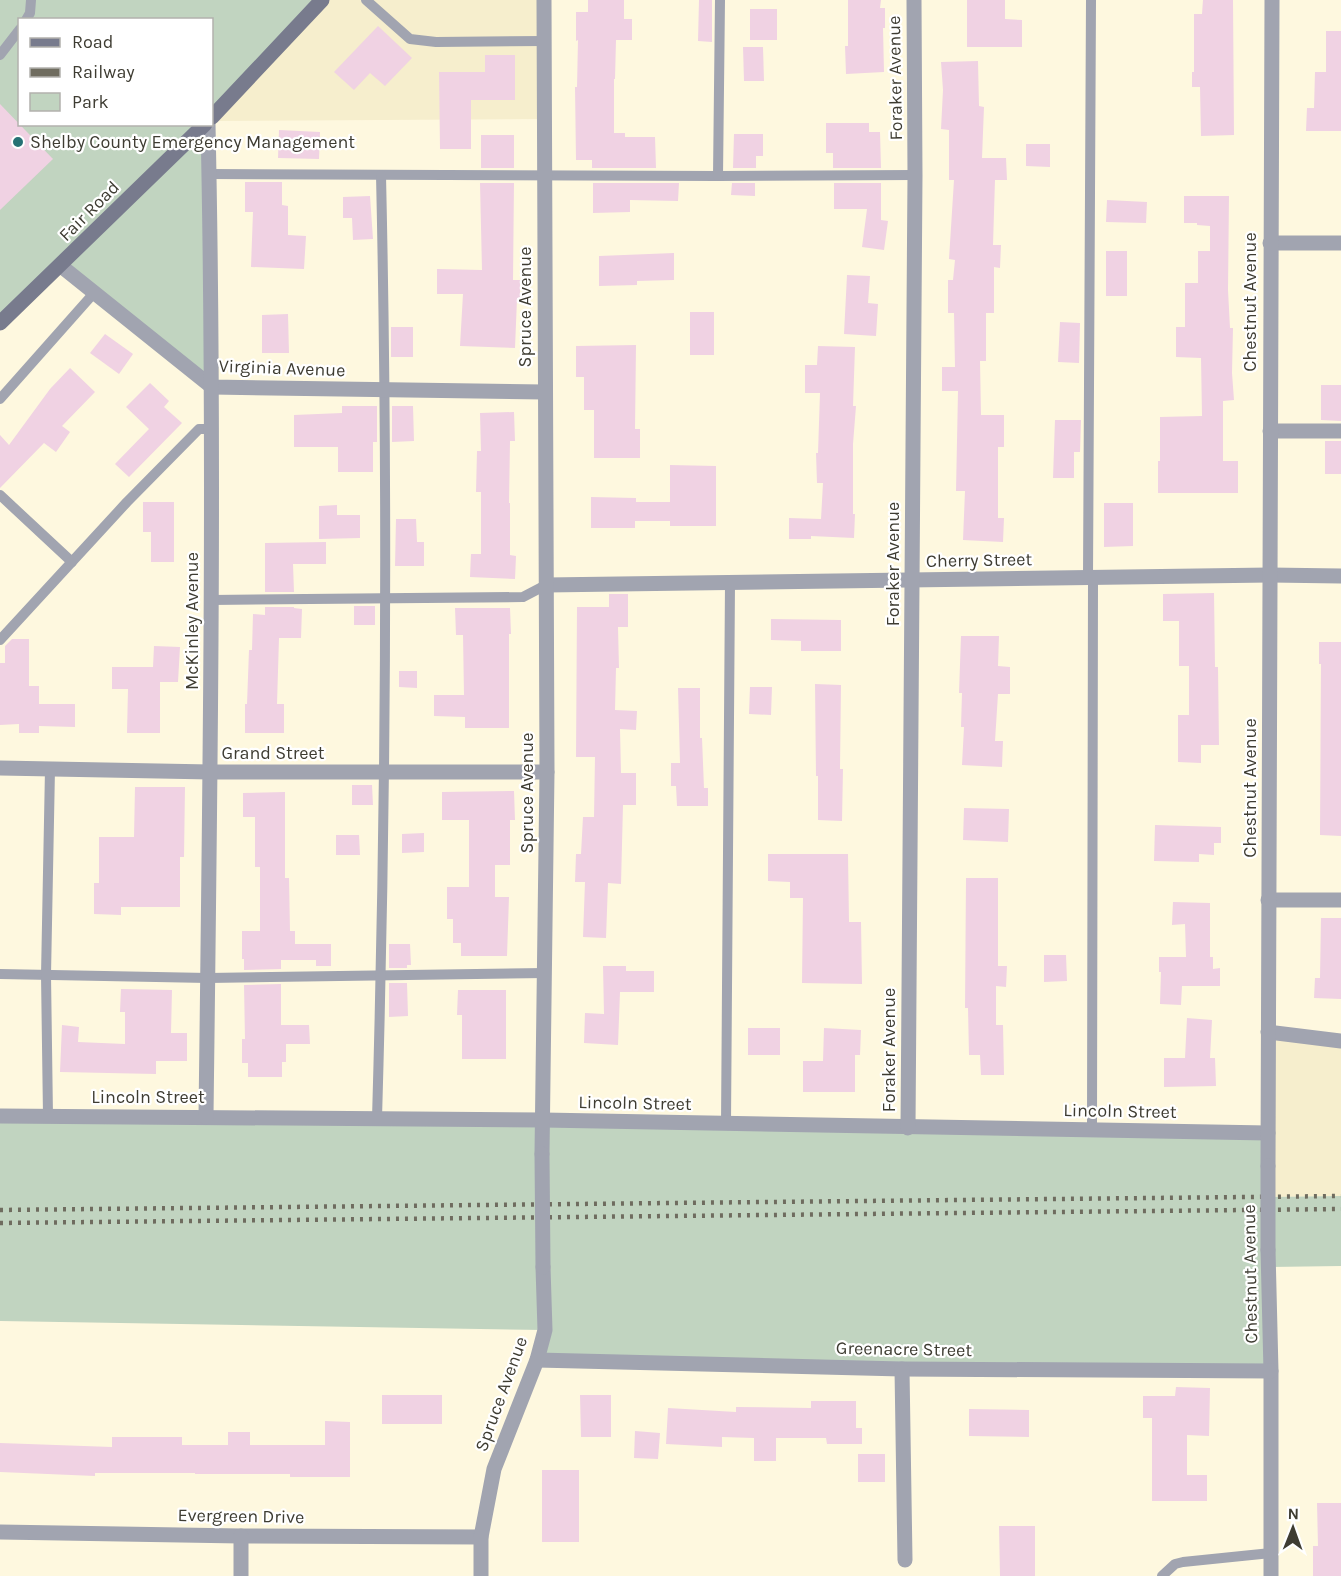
<svg xmlns="http://www.w3.org/2000/svg" width="1341" height="1576" font-family="Karla,sans-serif">
  <style>
    .built { fill: #f6eecd }
    .green { fill: #c1d4c0 }
    .building { fill: #f0d2e3 }
    .lines { fill: none; stroke-linecap: round; stroke-linejoin: round }
    .lane { stroke: #a1a4b0; stroke-width: 10 }
    .street { stroke: #a1a4b0; stroke-width: 15 }
    .secondary { stroke: #787b8d; stroke-width: 15 }
    .rail { stroke: #6f6c5f; stroke-width: 4.5; stroke-dasharray: 3 6; stroke-linecap: butt }
    .street-bridge { stroke: #a1a4b0; stroke-width: 15 }
    .poi-dot { fill: #267174; stroke: #fff; stroke-width: 2 }
    .labels { text-anchor: middle; stroke-width: 4.5; stroke-linejoin: round; paint-order: stroke }
    .street-label { font-size: 18px; fill: #3e3c32; stroke: #fff }
    .poi-label { font-size: 18px; fill: #3e3c32; stroke: #fff; text-anchor: start }
  </style>
  <rect width="100%" height="100%" fill="#fef8df"/>
  <!-- built -->
  <g class="built">
    <polygon points="322,0 544,0 544,119 212,121"/>
    <polygon points="1268,1032 1341,1041 1341,1196 1268,1197"/>
  </g>
  <!-- green -->
  <g class="green">
    <polygon points="0,0 322,0 212,117 212,20 20,20 20,124 208,125 212,387 61,266 0,323"/>
    <polygon points="0,1116 1268,1133 1269,1197 1341,1196 1341,1266 1268,1267 1271,1371 537,1360 544,1330 0,1321"/>
  </g>
  <!-- building -->
  <g class="building">
    <polygon points="588,0 624,0 624,19 632,19 632,40 616,40 615,79 614,79 614,133 625,133 625,137 655,137 656,168 592,168 592,160 576,160 575,87 577,87 578,40 576,41 576,12 588,12"/>
    <polygon points="699,0 712,0 712,42 698,41"/>
    <polygon points="848,0 881,0 880,8 885,8 885,28 883,28 884,72 846,74 845,46 848,46"/>
    <polygon points="967,0 1005,0 1005,19 1022,20 1022,47 967,47"/>
    <polygon points="1203,0 1233,0 1234,135 1201,136 1200,87 1192,87 1192,72 1194,72 1194,14 1202,14"/>
    <rect x="750" y="9" width="27" height="31"/>
    <polygon points="378,26 412,58 385,86 370,73 354,90 334,72"/>
    <polygon points="1326,31 1341,31 1341,131 1306,131 1307,108 1314,108 1315,72 1326,72"/>
    <polygon points="743,47 763,47 764,81 744,81"/>
    <polygon points="485,55 515,55 515,100 471,100 471,149 440,149 439,72 485,72"/>
    <polygon points="978,61 979,106 984,107 982,158 1006,158 1007,180 995,180 993,245 1001,245 1000,268 994,267 994,313 986,313 986,361 980,361 981,415 1004,415 1004,447 998,447 998,518 1004,518 1003,542 963,540 965,491 956,491 958,391 942,391 942,367 955,367 954,313 948,313 948,280 953,280 955,260 949,259 954,180 949,180 949,130 941,129 943,90 941,62"/>
    <polygon points="0,104 53,159 0,210"/>
    <polygon points="826,123 869,123 869,132 880,132 881,168 833,168 833,153 826,153"/>
    <polygon points="279,130 320,132 319,159 278,158"/>
    <polygon points="734,134 763,134 763,156 756,156 756,168 733,168"/>
    <rect x="481" y="135" width="33" height="33"/>
    <polygon points="1026,144 1050,144 1050,167 1026,166"/>
    <polygon points="245,182 282,182 282,205 288,206 288,235 306,236 304,269 251,267 253,212 245,212"/>
    <polygon points="480,183 514,183 513,280 520,280 520,299 517,299 515,348 460,346 463,294 437,294 437,269 482,270"/>
    <polygon points="593,183 679,183 678,201 630,200 630,212 593,213"/>
    <polygon points="732,183 755,183 755,196 731,195"/>
    <polygon points="834,183 881,183 881,220 888,221 884,250 862,247 867,209 834,209"/>
    <polygon points="370,196 373,239 353,240 352,218 343,218 343,197"/>
    <polygon points="1184,196 1229,196 1228,290 1230,328 1233,328 1232,373 1234,400 1223,401 1223,461 1238,461 1238,493 1158,493 1158,461 1160,461 1160,417 1202,416 1201,358 1176,357 1176,327 1185,327 1185,283 1198,283 1198,251 1210,251 1210,226 1197,225 1197,223 1184,223"/>
    <polygon points="1107,200 1147,202 1146,223 1106,222"/>
    <rect x="1106" y="251" width="21" height="45"/>
    <polygon points="674,253 674,280 637,281 637,285 599,286 599,256"/>
    <polygon points="847,275 870,276 868,303 878,304 876,336 844,334"/>
    <rect x="690" y="312" width="24" height="43"/>
    <polygon points="288,314 289,353 262,353 262,315"/>
    <polygon points="1060,322 1080,323 1079,363 1058,362"/>
    <rect x="391" y="327" width="22" height="30"/>
    <polygon points="105,334 133,354 119,374 90,353"/>
    <polygon points="636,345 635,429 640,429 640,458 594,458 594,410 584,410 584,377 576,377 576,346"/>
    <polygon points="818,346 855,347 853,406 856,406 853,444 853,514 855,514 854,538 811,536 811,539 789,539 789,518 821,519 823,483 817,483 816,453 818,453 820,393 805,393 805,365 817,365"/>
    <polygon points="70,368 95,392 62,426 70,432 56,452 44,443 0,488 0,435 9,445 50,389"/>
    <polygon points="150,383 169,401 164,407 182,423 129,477 115,464 149,429 126,407"/>
    <polygon points="1321,385 1341,385 1341,421 1321,420"/>
    <polygon points="342,406 377,406 377,442 373,442 373,472 338,472 338,447 294,447 294,415 342,413"/>
    <polygon points="392,406 413,406 414,441 392,442"/>
    <polygon points="514,412 515,441 510,441 509,503 510,503 510,555 516,556 515,579 470,577 471,554 481,554 481,492 476,492 477,451 481,451 480,413"/>
    <polygon points="1055,420 1081,420 1080,452 1074,452 1074,478 1053,478"/>
    <rect x="1325" y="441" width="16" height="33"/>
    <polygon points="670,465 716,466 716,526 670,526 670,521 635,521 635,528 591,528 591,497 636,498 636,502 670,502"/>
    <polygon points="143,502 174,502 174,562 151,562 151,532 143,532"/>
    <polygon points="1104,503 1133,503 1133,546 1104,547"/>
    <polygon points="337,505 337,515 360,515 360,538 319,539 319,506"/>
    <polygon points="396,519 416,519 417,542 424,542 424,566 395,566"/>
    <polygon points="326,542 326,564 293,564 294,592 265,592 265,543"/>
    <polygon points="1214,593 1215,667 1218,667 1219,745 1201,745 1201,763 1178,762 1178,715 1189,715 1189,666 1179,666 1179,621 1163,621 1163,594"/>
    <polygon points="609,594 628,594 628,627 618,627 619,668 616,668 615,710 637,711 636,730 620,729 621,773 636,773 636,805 623,805 621,884 608,883 606,938 583,937 585,882 575,882 576,854 581,854 583,817 594,817 595,757 576,757 577,607 609,607"/>
    <rect x="354" y="606" width="21" height="19"/>
    <polygon points="265,607 294,607 294,608 302,609 301,638 279,638 277,704 284,704 284,733 245,733 245,704 247,704 249,650 252,650 253,614 265,615"/>
    <polygon points="455,608 510,608 511,634 509,634 509,728 465,728 465,717 434,716 434,695 464,695 463,635 456,635"/>
    <polygon points="771,619 841,620 841,651 801,651 801,641 771,640"/>
    <polygon points="961,636 999,636 998,666 1010,667 1010,694 998,694 995,741 1003,741 1002,767 962,765 964,727 961,727 962,693 959,693"/>
    <polygon points="12,639 29,639 29,686 39,686 39,704 75,704 75,727 39,726 39,733 19,733 19,724 0,725 0,663 5,663 5,646"/>
    <polygon points="1319,642 1341,642 1341,836 1320,835 1321,664 1319,664"/>
    <polygon points="154,646 180,647 178,682 160,682 160,733 127,733 128,689 112,689 112,667 153,667"/>
    <polygon points="399,671 417,671 417,688 399,687"/>
    <polygon points="815,684 841,685 840,769 843,769 842,821 818,820 818,776 816,776"/>
    <polygon points="750,687 772,687 771,715 749,714"/>
    <polygon points="678,688 700,688 700,738 702,738 704,788 708,788 708,806 677,806 676,786 671,786 671,763 680,763"/>
    <polygon points="352,785 372,785 373,805 352,805"/>
    <polygon points="135,787 185,787 184,857 180,857 180,907 121,907 121,915 94,914 94,883 99,883 99,837 134,837"/>
    <polygon points="514,791 515,820 510,820 510,865 495,865 495,897 509,897 507,956 461,956 461,943 453,943 453,919 447,919 447,887 469,887 469,820 442,820 442,792"/>
    <polygon points="285,792 285,878 289,878 290,931 295,931 295,944 331,944 331,966 316,966 316,960 281,960 281,969 244,970 244,959 242,959 242,931 260,931 260,867 255,867 255,817 243,817 243,793"/>
    <polygon points="964,808 1009,809 1008,842 963,840"/>
    <polygon points="1155,825 1221,827 1221,843 1214,843 1214,855 1199,854 1199,862 1154,861"/>
    <polygon points="424,833 424,852 402,853 402,834"/>
    <polygon points="336,835 359,835 360,855 336,855"/>
    <polygon points="768,854 848,854 849,922 861,922 862,984 802,983 803,898 790,898 790,882 768,881"/>
    <polygon points="966,878 998,878 998,966 1007,966 1006,987 996,986 996,1025 1003,1025 1004,1075 981,1075 980,1055 969,1055 968,1008 965,1008"/>
    <polygon points="1173,902 1210,903 1210,957 1213,957 1213,969 1220,968 1220,986 1182,986 1181,1005 1160,1004 1161,972 1159,972 1159,957 1186,957 1185,924 1172,925"/>
    <polygon points="1321,918 1341,918 1341,999 1314,998 1315,978 1320,978"/>
    <polygon points="389,944 410,944 411,965 407,965 407,968 389,968"/>
    <polygon points="1044,955 1066,955 1067,981 1044,982"/>
    <polygon points="603,966 626,966 626,971 654,971 654,992 620,992 618,1045 584,1043 585,1013 604,1014"/>
    <polygon points="389,983 407,983 408,1016 389,1017"/>
    <polygon points="281,984 281,1025 309,1025 310,1044 286,1044 286,1062 282,1062 282,1077 248,1077 248,1063 242,1063 242,1039 245,1039 244,985"/>
    <polygon points="121,989 172,990 171,1033 187,1033 187,1061 156,1061 156,1074 60,1072 62,1025 79,1027 78,1042 125,1044 125,1012 120,1012"/>
    <polygon points="458,990 506,990 506,1059 462,1059 462,1015 457,1015"/>
    <polygon points="1187,1018 1212,1020 1210,1058 1215,1058 1216,1086 1164,1087 1164,1058 1185,1058"/>
    <rect x="748" y="1028" width="32" height="27"/>
    <polygon points="824,1028 861,1030 860,1055 855,1055 855,1092 803,1092 803,1061 823,1061"/>
    <polygon points="1176,1387 1210,1388 1209,1436 1187,1435 1187,1475 1207,1475 1207,1501 1152,1501 1152,1418 1143,1418 1143,1396 1175,1396"/>
    <rect x="382" y="1395" width="60" height="29"/>
    <polygon points="580,1395 611,1395 611,1437 581,1437"/>
    <polygon points="811,1401 856,1401 856,1428 862,1428 862,1444 827,1444 826,1438 776,1438 776,1461 754,1461 754,1438 722,1437 722,1447 666,1444 668,1408 736,1412 736,1407 811,1408"/>
    <polygon points="969,1409 1029,1410 1029,1437 969,1436"/>
    <polygon points="325,1421 350,1422 350,1477 290,1477 290,1474 195,1474 195,1473 95,1473 95,1476 0,1472 0,1443 112,1447 112,1437 182,1437 182,1445 228,1445 228,1432 250,1432 250,1445 325,1445"/>
    <polygon points="635,1431 660,1433 658,1459 634,1458"/>
    <rect x="858" y="1454" width="27" height="28"/>
    <rect x="542" y="1470" width="37" height="72"/>
    <polygon points="1317,1503 1341,1503 1341,1576 1313,1576 1313,1546 1318,1546"/>
    <polygon points="999,1526 1035,1526 1035,1576 1000,1576"/>
  </g>
  <g class="lines">
    <!-- lane -->
    <g class="lane">
      <polyline points="366,0 410,39 436,42 544,41"/>
      <polyline points="26,20 30,13 31,0"/>
      <polyline points="0,55 20,29"/>
      <polyline points="209,174 718,176 915,175"/>
      <polyline points="718,176 720,0"/>
      <polyline points="0,399 94,293"/>
      <polyline points="0,495 72,562"/>
      <polyline points="1088,578 1091,0"/>
      <polyline points="211,600 523,597 546,585"/>
      <polyline points="0,640 127,502 199,429 212,429"/>
      <polyline points="0,974 208,978 545,973"/>
      <polyline points="48,1116 46,975 50,769"/>
      <path d="M377,1119C386,804 388,489 381,175"/>
      <polyline points="726,1124 730,583"/>
      <polyline points="1092,1131 1093,578"/>
      <polyline points="1162,1576 1175,1564 1183,1562 1271,1553"/>
    </g>
    <!-- street -->
    <g class="street">
      <polyline points="1270,243 1341,243"/>
      <polyline points="61,266 212,387 544,392"/>
      <polyline points="1270,431 1341,431"/>
      <polyline points="546,585 1270,575 1341,576"/>
      <polyline points="0,768 211,772 547,772"/>
      <polyline points="1268,900 1341,900"/>
      <polyline points="1268,1032 1341,1041"/>
      <polyline points="0,1116 543,1120 1268,1133"/>
      <path d="M206,1117C210,786 215,455 208,124"/>
      <polyline points="908,1128 915,175 914,0"/>
      <polyline points="542,1154 547,772 544,0"/>
      <polyline points="1268,1166 1272,0"/>
      <polyline points="1268,1250 1271,1371 1271,1576"/>
      <polyline points="537,1360 902,1369 1271,1371"/>
      <polyline points="902,1369 905,1560"/>
      <polyline points="0,1532 241,1536 481,1537"/>
      <polyline points="241,1576 241,1536"/>
      <polyline points="481,1576 481,1537 494,1469 537,1360 545,1330 543,1267"/>
    </g>
    <!-- secondary -->
    <g class="secondary">
      <polyline points="212,117 322,0"/>
      <polyline points="0,323 205,124"/>
    </g>
    <!-- rail -->
    <g class="rail">
      <polyline points="0,1210 1341,1196"/>
      <polyline points="0,1223 1341,1209"/>
    </g>
    <!-- street-bridge -->
    <g class="street-bridge">
      <polyline points="542,1154 543,1267"/>
      <polyline points="1268,1250 1268,1166"/>
    </g>
  </g>
  <!-- markers -->
  <circle class="poi-dot" cx="18" cy="142" r="6"/>
  <g class="labels">
    <!-- street labels -->
    <g class="street-label">
      <text transform="translate(895 78) rotate(-91)" y="6">Foraker Avenue</text>
      <text transform="translate(89 211) rotate(-45)" y="6">Fair Road</text>
      <text transform="translate(1250 302) rotate(-90)" y="6">Chestnut Avenue</text>
      <text transform="translate(525 307) rotate(-90)" y="6">Spruce Avenue</text>
      <text transform="translate(282 368) rotate(2)" y="6">Virginia Avenue</text>
      <text transform="translate(979 560) rotate(-1)" y="6">Cherry Street</text>
      <text transform="translate(893 564) rotate(-90)" y="6">Foraker Avenue</text>
      <text transform="translate(192 621) rotate(-90)" y="6">McKinley Avenue</text>
      <text x="273" y="759">Grand Street</text>
      <text transform="translate(1250 788) rotate(-90)" y="6">Chestnut Avenue</text>
      <text transform="translate(527 793) rotate(-90)" y="6">Spruce Avenue</text>
      <text transform="translate(889 1050) rotate(-90)" y="6">Foraker Avenue</text>
      <text x="148" y="1103">Lincoln Street</text>
      <text transform="translate(635 1103) rotate(1)" y="6">Lincoln Street</text>
      <text transform="translate(1120 1111) rotate(1)" y="6">Lincoln Street</text>
      <text transform="translate(1250 1274) rotate(-91)" y="6">Chestnut Avenue</text>
      <text transform="translate(904 1349) rotate(1)" y="6">Greenacre Street</text>
      <text transform="translate(501 1394) rotate(-70)" y="6">Spruce Avenue</text>
      <text transform="translate(241 1516) rotate(1)" y="6">Evergreen Drive</text>
    </g>
    <!-- poi labels -->
    <g class="poi-label">
      <text x="30" y="148">Shelby County Emergency Management</text>
    </g>
  </g>
  <!-- legend -->
  <rect x="18" y="18" width="195" height="108" fill="#ffffff" stroke="#b2b1ad" stroke-width="1.5"/>
  <rect x="30" y="38" width="30" height="9" fill="#787b8d" stroke="#b2b1ad" stroke-width="1.5"/>
  <text x="72" y="48" font-size="18" fill="#3e3c32">Road</text>
  <rect x="30" y="68" width="30" height="9" fill="#6f6c5f" stroke="#b2b1ad" stroke-width="1.5"/>
  <text x="72" y="78" font-size="18" fill="#3e3c32">Railway</text>
  <rect x="30" y="93" width="30" height="18" fill="#c1d4c0" stroke="#b2b1ad" stroke-width="1.5"/>
  <text x="72" y="108" font-size="18" fill="#3e3c32">Park</text>
  <!-- north arrow -->
  <g transform="translate(1293 1528) rotate(1)" stroke="#ffffff" stroke-width="4.5" paint-order="stroke">
  <path d="M0-4.5L10 22L0 15L-10 22Z" fill="#3e3c32"/>
  <text y="-9" font-size="16" font-weight="bold" text-anchor="middle" fill="#3e3c32">N</text>
  </g>
</svg>
